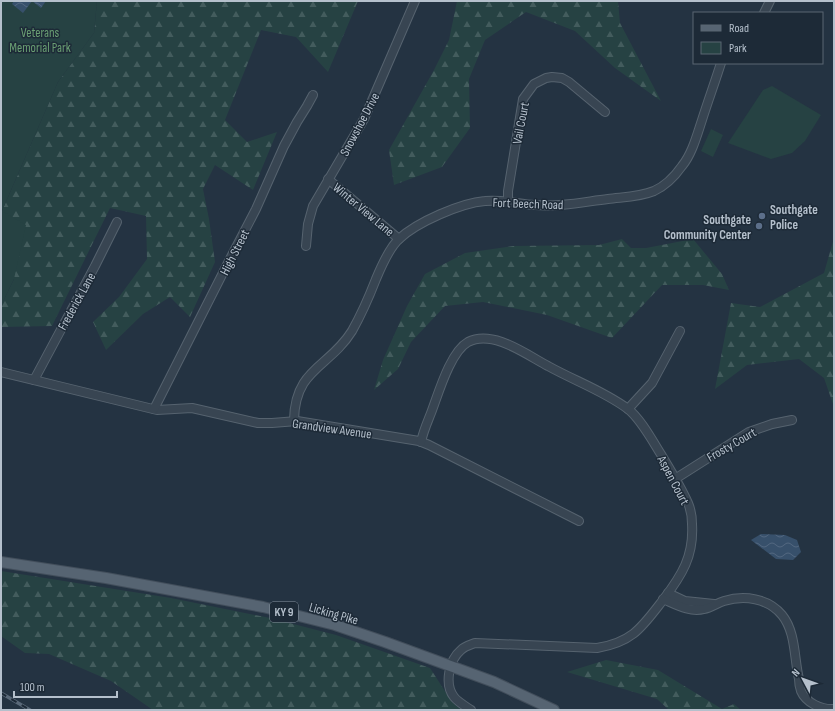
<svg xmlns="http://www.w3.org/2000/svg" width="835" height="711" font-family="'Sofia Sans Condensed',sans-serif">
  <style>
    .forest { fill: url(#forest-firs) }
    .park { fill: #264243 }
    .water { fill: url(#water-waves) }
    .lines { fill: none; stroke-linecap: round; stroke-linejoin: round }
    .minor-casing { stroke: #56636f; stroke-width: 10 }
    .major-casing { stroke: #424e5b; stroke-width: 12 }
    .minor { stroke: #384552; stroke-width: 8 }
    .major { stroke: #566472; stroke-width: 10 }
    .rail-casing { stroke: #5a6979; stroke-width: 3.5 }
    .rail { stroke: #1d2a37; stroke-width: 2; stroke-dasharray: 6; stroke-linecap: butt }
    .service-dot { fill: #5c6f8a; stroke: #1d2a37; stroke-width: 1.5 }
    .labels { text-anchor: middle; stroke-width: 3; stroke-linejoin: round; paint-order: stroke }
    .shield { fill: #1d2a37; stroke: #87939f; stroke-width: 1 }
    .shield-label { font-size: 12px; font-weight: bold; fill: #b5c0cc }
    .park-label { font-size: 13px; fill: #6a9f73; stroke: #1d2a37 }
    .street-label { font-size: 13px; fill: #b5c0cc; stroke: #1d2a37 }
    .poi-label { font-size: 13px; font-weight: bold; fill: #b5c0cc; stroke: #1d2a37; text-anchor: start }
  </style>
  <defs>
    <pattern id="forest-firs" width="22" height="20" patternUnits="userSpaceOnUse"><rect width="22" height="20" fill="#264243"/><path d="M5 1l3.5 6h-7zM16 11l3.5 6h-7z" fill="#435c5d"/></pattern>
    <pattern id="water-waves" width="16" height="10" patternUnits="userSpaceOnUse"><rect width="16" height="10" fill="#37506b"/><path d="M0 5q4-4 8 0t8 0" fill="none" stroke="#52677f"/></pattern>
  </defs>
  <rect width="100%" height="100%" fill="#243342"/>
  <!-- forest -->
  <g class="forest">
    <polygon points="97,1 358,1 328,72 296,37 261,30 225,120 247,142 277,132 253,190 215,165 203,189 209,219 215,262 190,317 170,297 143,314 106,350 93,322 119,297 147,259 146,216 110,208 52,326 1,327 1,306 14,279 1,233 2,211 58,82 94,33"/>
    <polygon points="457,1 618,1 620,23 661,101 615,68 575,31 526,12 485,40 469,79 470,128 442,167 394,185 389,150 434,70 449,40"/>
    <polygon points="834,238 834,407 824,378 799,359 747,365 715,389 731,303 760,307 824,273"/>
    <polygon points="622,239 631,248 646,248 693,239 722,274 729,290 703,285 662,285 612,338 547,315 483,302 445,306 411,342 398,369 374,390 383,360 407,306 425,274 465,253 513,246 599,245"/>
    <polygon points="1,571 171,598 270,618 336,635 430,668 452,702 461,710 153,710 111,681 49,654 25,653 1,636"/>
    <polygon points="606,660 658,670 722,709 734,704 741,710 669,710 657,699 567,672"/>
  </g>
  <!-- park -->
  <g class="park">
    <polygon points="1,1 97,1 94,33 58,82 2,211 26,225 14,279 1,306"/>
    <polygon points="772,86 821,115 805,141 792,153 771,159 728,143 763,90"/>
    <polygon points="711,129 723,135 713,157 701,151"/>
  </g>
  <!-- water -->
  <g class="water">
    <polygon points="14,1 46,1 41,8 32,1 23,13 12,4"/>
    <polygon points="761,534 785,535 797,540 801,552 793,560 776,559 751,540"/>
  </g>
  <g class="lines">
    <defs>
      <g id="minor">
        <polyline points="764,13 770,1"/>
        <polyline points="328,179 399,239"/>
        <polyline points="508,201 508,191 523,99 534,84 546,78 552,77 562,78 569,82 605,112"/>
        <polyline points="306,246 308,224 313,206 364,119 415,1"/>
        <polyline points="1,372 157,410 192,408 258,423 272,423 297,421 419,441 429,445 579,521"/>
        <polyline points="34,380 95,266 117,222"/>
        <polyline points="154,409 231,257 256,209 284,146 297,122 307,106 313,95"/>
        <polyline points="628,409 652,383 680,331"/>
        <path d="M294,420C295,368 329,368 352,331C361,315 369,297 376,279C381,267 389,248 399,239C417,222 461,203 485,201C503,199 518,204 535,205C560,207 583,202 608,199C623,197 639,197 654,191C665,186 675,176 682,166C692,154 697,135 702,120C708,101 715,82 721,63"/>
        <path d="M421,442C423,432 427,423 431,413C438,395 450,352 468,342C493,329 527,355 548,366C575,381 604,391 628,409C641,419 653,442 662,456C671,471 681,487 688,503C691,510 692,517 692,524C694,556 682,575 663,600C642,627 633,642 597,648L475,643C470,645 465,646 461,650C449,660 444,684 454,697C458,702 465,706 471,710"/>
        <polyline points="675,479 749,432 772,424 792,420"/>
        <polyline points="668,593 685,601 714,604"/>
        <path d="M663,599C675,604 690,613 704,609C711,608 717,603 724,601C744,595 768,598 782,615C796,632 794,659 799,679C799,683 800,688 801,691C806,703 822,710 834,709"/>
      </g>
      <polyline id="major" points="1,562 106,578 263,607 335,625 385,642 494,682 554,710"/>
    </defs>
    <!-- minor casing -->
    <use href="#minor" class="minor-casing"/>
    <!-- major casing -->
    <use href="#major" class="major-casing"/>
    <!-- minor -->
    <use href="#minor" class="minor"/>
    <!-- major -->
    <use href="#major" class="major"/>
    <defs>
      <polyline id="rail" points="1,693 30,710"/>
    </defs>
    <!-- rail casing -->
    <use href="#rail" class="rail-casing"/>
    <!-- rail -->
    <use href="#rail" class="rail"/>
  </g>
  <!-- markers -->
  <g class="service-dot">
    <circle cx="762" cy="216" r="4"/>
    <circle cx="759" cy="226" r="4"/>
  </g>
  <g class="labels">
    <!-- shield labels -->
    <rect class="shield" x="270" y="602" width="28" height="20" rx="3"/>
    <g class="shield-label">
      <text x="284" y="616">KY 9</text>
    </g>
    <!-- park labels -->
    <g class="park-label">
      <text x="40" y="37">Veterans<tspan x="40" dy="15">Memorial Park</tspan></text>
    </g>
    <!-- street labels -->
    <g class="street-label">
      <text transform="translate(520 123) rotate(-79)" y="5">Vail Court</text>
      <text transform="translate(359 124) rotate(-62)" y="5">Snowshoe Drive</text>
      <text transform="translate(528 203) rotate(2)" y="5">Fort Beech Road</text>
      <text transform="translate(364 209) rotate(40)" y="5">Winter View Lane</text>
      <text transform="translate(234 252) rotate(-63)" y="5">High Street</text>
      <text transform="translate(76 301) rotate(-61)" y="5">Frederick Lane</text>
      <text transform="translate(332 428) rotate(8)" y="5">Grandview Avenue</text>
      <text transform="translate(731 444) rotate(-30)" y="5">Frosty Court</text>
      <text transform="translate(674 480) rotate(62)" y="5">Aspen Court</text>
      <text transform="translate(334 613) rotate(16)" y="5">Licking Pike</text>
    </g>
    <!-- poi labels -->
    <g class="poi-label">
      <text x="770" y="214">Southgate<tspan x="770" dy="15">Police</tspan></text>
      <text x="751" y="224" text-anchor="end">Southgate<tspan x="751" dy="15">Community Center</tspan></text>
    </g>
  </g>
  <!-- border -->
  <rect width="835" height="711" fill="none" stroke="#b5c0cc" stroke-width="4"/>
  <!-- legend -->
  <rect x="693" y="12" width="130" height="52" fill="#1d2a37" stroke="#5a6673"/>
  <rect x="701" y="25" width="20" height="6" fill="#566472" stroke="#5a6673"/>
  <text x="729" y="32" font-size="12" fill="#b5c0cc">Road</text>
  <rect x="701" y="42" width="20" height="12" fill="#264243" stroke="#5a6673"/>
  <text x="729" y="52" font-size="12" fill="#b5c0cc">Park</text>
  <!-- north arrow -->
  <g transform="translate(803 679) rotate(311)" stroke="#1d2a37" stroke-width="3" paint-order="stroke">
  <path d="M0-3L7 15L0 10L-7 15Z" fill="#b5c0cc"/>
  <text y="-6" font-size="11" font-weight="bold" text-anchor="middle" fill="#b5c0cc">N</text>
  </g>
  <!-- scale -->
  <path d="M14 691v6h103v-6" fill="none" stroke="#b5c0cc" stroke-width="2"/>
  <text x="20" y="691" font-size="12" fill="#b5c0cc" stroke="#1d2a37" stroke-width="3" paint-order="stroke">100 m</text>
</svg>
